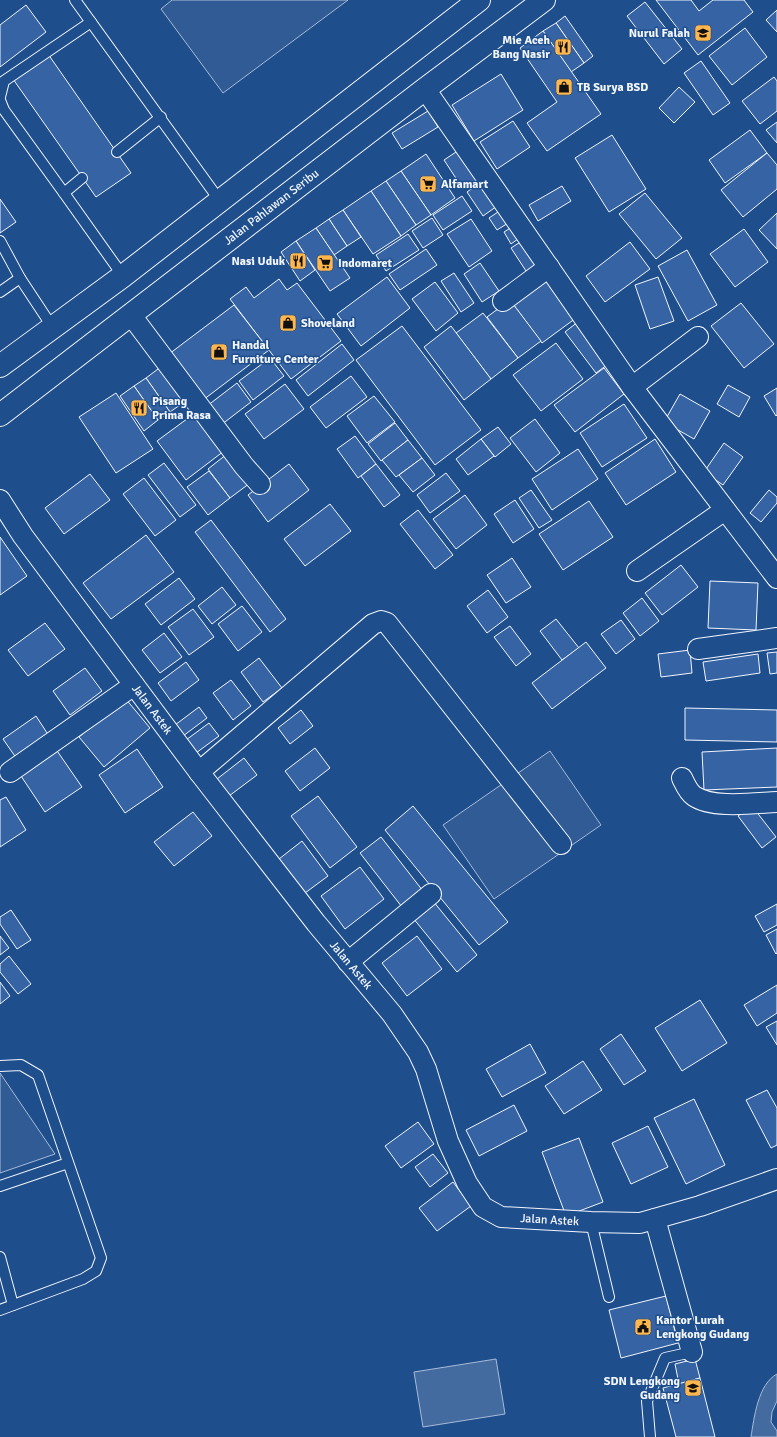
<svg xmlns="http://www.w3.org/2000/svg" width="777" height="1437" font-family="Signika,sans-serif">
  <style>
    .green { fill: #305b95; stroke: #a8bbd7 }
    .water { fill: #446ba0; stroke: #a8bbd7 }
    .building { fill: #3563a3; stroke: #f2f6ff }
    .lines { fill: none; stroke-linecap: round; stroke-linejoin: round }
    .service-casing { stroke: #f2f6ff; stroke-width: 12 }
    .minor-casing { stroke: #f2f6ff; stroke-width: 22 }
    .primary-casing { stroke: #f2f6ff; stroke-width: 24 }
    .service { stroke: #1f4e8c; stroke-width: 10 }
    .minor { stroke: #1f4e8c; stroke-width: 20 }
    .primary { stroke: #1f4e8c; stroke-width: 22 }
    .labels { text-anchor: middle; stroke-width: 3; stroke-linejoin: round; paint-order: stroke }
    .poi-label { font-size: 12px; font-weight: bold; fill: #f2f6ff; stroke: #1f4e8c; text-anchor: start }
    .street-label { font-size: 12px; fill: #f2f6ff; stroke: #1f4e8c }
  </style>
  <rect width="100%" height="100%" fill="#1f4e8c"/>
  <!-- green -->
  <g class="green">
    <polygon points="172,0 348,0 223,93 161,9"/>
    <polygon points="550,751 601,825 494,899 443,825"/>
    <polygon points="0,1073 55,1154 0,1173"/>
  </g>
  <!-- water -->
  <g class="water">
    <polygon points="496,1359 505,1414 423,1427 414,1372"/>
    <path d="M777,1374V1401L772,1412L771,1422L777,1431V1437H751C754,1418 758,1384 777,1374Z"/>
  </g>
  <!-- building -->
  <g class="building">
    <polygon points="656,0 691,0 699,11 713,0 744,0 753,12 698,55"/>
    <polygon points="645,2 682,49 664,64 627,16"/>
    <polygon points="26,5 46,32 0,67 0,25"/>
    <polygon points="777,10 777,32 766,20"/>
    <polygon points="565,16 593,56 584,63 556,23"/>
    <polygon points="556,23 584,63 571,72 543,31"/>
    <polygon points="745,28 767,57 732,85 709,56"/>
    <polygon points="543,31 601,114 547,151 527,123 557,102 520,48"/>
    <polygon points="48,54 131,173 96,197 13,79"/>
    <polygon points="701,61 730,103 713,115 684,73"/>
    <polygon points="501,74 523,110 474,141 452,105"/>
    <polygon points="774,77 777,81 777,111 760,124 742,101"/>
    <polygon points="679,87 695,102 674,123 659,108"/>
    <polygon points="428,111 438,127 402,149 392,133"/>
    <polygon points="513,121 530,147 497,169 480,142"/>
    <polygon points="777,122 777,143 766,130"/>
    <polygon points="750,130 767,153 725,183 709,160"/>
    <polygon points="612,135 646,189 609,212 575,158"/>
    <polygon points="462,148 481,177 463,189 444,160"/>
    <polygon points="767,153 777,165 777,189 743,217 721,190"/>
    <polygon points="426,154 455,198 431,215 401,171"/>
    <polygon points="401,171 431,215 416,225 386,181"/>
    <polygon points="484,180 500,204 483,216 467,192"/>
    <polygon points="386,181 416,225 401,236 371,191"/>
    <polygon points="562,186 571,201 538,221 529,205"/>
    <polygon points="371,191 401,236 373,254 343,210"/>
    <polygon points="645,193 682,238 656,259 619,214"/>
    <polygon points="462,196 472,211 443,230 433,215"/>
    <polygon points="0,199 16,222 0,233"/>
    <polygon points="504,208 513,220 497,230 489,218"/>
    <polygon points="343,210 361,237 347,246 329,219"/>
    <polygon points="777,213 777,249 759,230"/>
    <polygon points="432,218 443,235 423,248 412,231"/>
    <polygon points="329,219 347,246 334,255 316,228"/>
    <polygon points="471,219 492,251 469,267 447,234"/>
    <polygon points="515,225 522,236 511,244 504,232"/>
    <polygon points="316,228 350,278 330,291 296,241"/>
    <polygon points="744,229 768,262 735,287 710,254"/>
    <polygon points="408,234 419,250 386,271 376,255"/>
    <polygon points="525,239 542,264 528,274 511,248"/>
    <polygon points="296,241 315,270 300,281 281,252"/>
    <polygon points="630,242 650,269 605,302 586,276"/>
    <polygon points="426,249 437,265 400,290 389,274"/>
    <polygon points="687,250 717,305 688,321 658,266"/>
    <polygon points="480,263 499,291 482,302 464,274"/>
    <polygon points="454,273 474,303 461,312 441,281"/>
    <polygon points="543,275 576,318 542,343 510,300"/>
    <polygon points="387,277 410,308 361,346 337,314"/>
    <polygon points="658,277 674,321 650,329 635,285"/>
    <polygon points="279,279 287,290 297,283 341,341 291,379 230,299 246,287 254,298"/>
    <polygon points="435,282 458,313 436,331 412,299"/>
    <polygon points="510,300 541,341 518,358 487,317"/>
    <polygon points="741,303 774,344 744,368 711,326"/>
    <polygon points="234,305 269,350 203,400 169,354"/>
    <polygon points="483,313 518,358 491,379 456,333"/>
    <polygon points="579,321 611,362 596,373 565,332"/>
    <polygon points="402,326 481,430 435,465 356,360"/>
    <polygon points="451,326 491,379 464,400 424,347"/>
    <polygon points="556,343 583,379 541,411 513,375"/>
    <polygon points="342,344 354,360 308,396 296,380"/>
    <polygon points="270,358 284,376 253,400 239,381"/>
    <polygon points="166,363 190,398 170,412 146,378"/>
    <polygon points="604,368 624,394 575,432 554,405"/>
    <polygon points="351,376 367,397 326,428 310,407"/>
    <polygon points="146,378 170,412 158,420 134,386"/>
    <polygon points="237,383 251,402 217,428 203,409"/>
    <polygon points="285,384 304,409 264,439 245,414"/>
    <polygon points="728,385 750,397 739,417 717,404"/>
    <polygon points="134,386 158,420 144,431 120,396"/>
    <polygon points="777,388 777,415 776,416 764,396"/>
    <polygon points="116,393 153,449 116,473 79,417"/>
    <polygon points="680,394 710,411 694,439 664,422"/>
    <polygon points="374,396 395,422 367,443 347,416"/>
    <polygon points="624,404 647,438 602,467 580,433"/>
    <polygon points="195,413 224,451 186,480 157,441"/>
    <polygon points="535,419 560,453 536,472 510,438"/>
    <polygon points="395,423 408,440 381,461 368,444"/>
    <polygon points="498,427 511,444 495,457 481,439"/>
    <polygon points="355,436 376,464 358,478 337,449"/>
    <polygon points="481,439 494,456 468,475 456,459"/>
    <polygon points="655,439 676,472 626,505 605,473"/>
    <polygon points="408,440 422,458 396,477 382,460"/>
    <polygon points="724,443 743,457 723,485 704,472"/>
    <polygon points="578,449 598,479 552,510 532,479"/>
    <polygon points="232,450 254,480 230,498 208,469"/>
    <polygon points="422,458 435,475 413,492 399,475"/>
    <polygon points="164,463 196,505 180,517 148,475"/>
    <polygon points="289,464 309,490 268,522 248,495"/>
    <polygon points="376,464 400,495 384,507 361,476"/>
    <polygon points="209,471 230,498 208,515 187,487"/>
    <polygon points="446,473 460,491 430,513 417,495"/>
    <polygon points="90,474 110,500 64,534 45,508"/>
    <polygon points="144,478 176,520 155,536 123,494"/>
    <polygon points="531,490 552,520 539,528 519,498"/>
    <polygon points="769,490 777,497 777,503 761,522 750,513"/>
    <polygon points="465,495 487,525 456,549 433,519"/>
    <polygon points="515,500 534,529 513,543 494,514"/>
    <polygon points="589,501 613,537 563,570 539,534"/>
    <polygon points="330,504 351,531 305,566 284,539"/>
    <polygon points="418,510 453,555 435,569 400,524"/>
    <polygon points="211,520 286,619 270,632 195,532"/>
    <polygon points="146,535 174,572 111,619 83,583"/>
    <polygon points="0,537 27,576 0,595"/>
    <polygon points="512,558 531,587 506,603 487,575"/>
    <polygon points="681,565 698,587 662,615 645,593"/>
    <polygon points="179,578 195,599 161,625 145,604"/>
    <polygon points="710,581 758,583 756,630 708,628"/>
    <polygon points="222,587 236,605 212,624 198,606"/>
    <polygon points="488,590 508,617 487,633 467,606"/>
    <polygon points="642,598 659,621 640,636 623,613"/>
    <polygon points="242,606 262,632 238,651 218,624"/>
    <polygon points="193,609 214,637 189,655 168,627"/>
    <polygon points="556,619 579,648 562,660 540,631"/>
    <polygon points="621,620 635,639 616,654 601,634"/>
    <polygon points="45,623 65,649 28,676 8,650"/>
    <polygon points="510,626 531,654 516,666 494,637"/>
    <polygon points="164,633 182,657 160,673 142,650"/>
    <polygon points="586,642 606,668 552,709 532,683"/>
    <polygon points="690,650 692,673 661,677 658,654"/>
    <polygon points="777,652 777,673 770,674 767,653"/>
    <polygon points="758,654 760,673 706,681 703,662"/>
    <polygon points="259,658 282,688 263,702 241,672"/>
    <polygon points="186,662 199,680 171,701 158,683"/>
    <polygon points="85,668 102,691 70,715 53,691"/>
    <polygon points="231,680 251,706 233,720 213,693"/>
    <polygon points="125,698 150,728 104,767 79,737"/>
    <polygon points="199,707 207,718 183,736 175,725"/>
    <polygon points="685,708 777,710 777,742 685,740"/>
    <polygon points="301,710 313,726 290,744 278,728"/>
    <polygon points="36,716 51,739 19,762 3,739"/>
    <polygon points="209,723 219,736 196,753 186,740"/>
    <polygon points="53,745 82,787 45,812 17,770"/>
    <polygon points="315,748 330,768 300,791 285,771"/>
    <polygon points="777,748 777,787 704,790 702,752"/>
    <polygon points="137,749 163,787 125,813 99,775"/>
    <polygon points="244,758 257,775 229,796 217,779"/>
    <polygon points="318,796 357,847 330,868 291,816"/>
    <polygon points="6,797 26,830 0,847 0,800"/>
    <polygon points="413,806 508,922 479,945 385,830"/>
    <polygon points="752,806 776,837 762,848 738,816"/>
    <polygon points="193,812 212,836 174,866 154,842"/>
    <polygon points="381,837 423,891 402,907 360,853"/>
    <polygon points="302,841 328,876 305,893 279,859"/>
    <polygon points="360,867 384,899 345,929 321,896"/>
    <polygon points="433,901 477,955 457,972 413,918"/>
    <polygon points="777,904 777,925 764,932 755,916"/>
    <polygon points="11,910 31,940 17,949 0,924 0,917"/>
    <polygon points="777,929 777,953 776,954 766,935"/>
    <polygon points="0,936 9,948 0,955"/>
    <polygon points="417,936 442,969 407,996 382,963"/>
    <polygon points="9,956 31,984 18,994 0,972 0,964"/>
    <polygon points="0,982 10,996 0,1004"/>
    <polygon points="777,985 777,1013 757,1026 744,1005"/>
    <polygon points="700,1000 727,1043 682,1071 655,1028"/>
    <polygon points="777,1021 777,1045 766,1027"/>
    <polygon points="621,1034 646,1071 624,1085 600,1049"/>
    <polygon points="530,1044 546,1073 502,1097 486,1069"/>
    <polygon points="583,1061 602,1090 564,1114 545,1086"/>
    <polygon points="767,1090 777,1108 777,1145 771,1148 746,1100"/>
    <polygon points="694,1099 725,1165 686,1184 654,1118"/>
    <polygon points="514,1105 527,1131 479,1156 466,1130"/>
    <polygon points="418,1122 434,1144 401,1168 385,1146"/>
    <polygon points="648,1126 668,1167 631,1184 612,1143"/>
    <polygon points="579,1138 603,1202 566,1216 542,1152"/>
    <polygon points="433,1154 448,1173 430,1187 415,1167"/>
    <polygon points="453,1182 471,1206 437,1231 419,1208"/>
    <polygon points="666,1296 678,1343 621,1358 609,1310"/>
    <polygon points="695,1359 700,1378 679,1384 675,1364"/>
    <polygon points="700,1378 715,1437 676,1437 663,1388"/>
  </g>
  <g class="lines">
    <defs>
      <g id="service">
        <polyline points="75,0 220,201"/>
        <polyline points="0,97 4,81 91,22"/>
        <polyline points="0,100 4,110 64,193"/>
        <polyline points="117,152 161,117"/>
        <polyline points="82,178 64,193 123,276"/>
        <polyline points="0,241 20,278 53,328"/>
        <polyline points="0,292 20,278"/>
        <polyline points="0,1066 21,1065 38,1075 101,1258 96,1271 83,1279 0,1310"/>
        <polyline points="0,1186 68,1163"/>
        <polyline points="591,1222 609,1297"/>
        <polyline points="0,1257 13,1305"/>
        <polyline points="650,1437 647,1401 665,1358 692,1352"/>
      </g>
      <g id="minor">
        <polyline points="425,89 632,387 777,578"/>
        <polyline points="503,301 549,267"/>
        <polyline points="131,315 244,466 260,484"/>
        <polyline points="632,387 698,337"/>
        <path id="s1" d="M0,500L23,536L199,772L316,923L392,1014L418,1052L426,1069L448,1141L467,1183L483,1207L501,1217L591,1222L640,1223L700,1206L777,1179"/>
        <polyline points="637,571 725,510"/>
        <polyline points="698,649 777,638"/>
        <polyline points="10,772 134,685"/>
        <polyline points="199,772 373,624 381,621 387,623 561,844"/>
        <path d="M682,778C685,784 688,792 694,796C713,809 755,803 777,802"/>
        <polyline points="348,962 431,894"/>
        <polyline points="655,1219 692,1352"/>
      </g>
      <g id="primary">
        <polyline points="0,366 123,276 479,0"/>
        <path id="s2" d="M0,415L425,89L544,0"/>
      </g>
    </defs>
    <!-- service casing -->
    <use href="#service" class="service-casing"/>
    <!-- minor casing -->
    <use href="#minor" class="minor-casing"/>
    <!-- primary casing -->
    <use href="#primary" class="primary-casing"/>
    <!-- service -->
    <use href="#service" class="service"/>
    <!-- minor -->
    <use href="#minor" class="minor"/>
    <!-- primary -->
    <use href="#primary" class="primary"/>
  </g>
  <!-- icons -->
  <defs>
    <symbol id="school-square" viewBox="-11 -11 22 22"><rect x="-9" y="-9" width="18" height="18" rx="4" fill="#ffb74d" stroke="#1f4e8c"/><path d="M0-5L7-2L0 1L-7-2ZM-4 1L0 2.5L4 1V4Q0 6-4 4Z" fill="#111"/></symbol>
    <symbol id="restaurant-square" viewBox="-11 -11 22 22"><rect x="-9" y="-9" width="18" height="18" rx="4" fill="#ffb74d" stroke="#1f4e8c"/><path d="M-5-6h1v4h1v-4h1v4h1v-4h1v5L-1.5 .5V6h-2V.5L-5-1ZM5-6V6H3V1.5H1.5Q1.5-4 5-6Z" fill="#111"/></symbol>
    <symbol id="shop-square" viewBox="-11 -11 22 22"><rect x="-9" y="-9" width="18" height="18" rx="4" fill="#ffb74d" stroke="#1f4e8c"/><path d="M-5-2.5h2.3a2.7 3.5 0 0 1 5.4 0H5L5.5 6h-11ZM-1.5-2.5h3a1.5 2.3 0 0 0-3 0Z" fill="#111"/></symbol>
    <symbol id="supermarket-square" viewBox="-11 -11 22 22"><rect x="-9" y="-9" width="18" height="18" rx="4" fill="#ffb74d" stroke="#1f4e8c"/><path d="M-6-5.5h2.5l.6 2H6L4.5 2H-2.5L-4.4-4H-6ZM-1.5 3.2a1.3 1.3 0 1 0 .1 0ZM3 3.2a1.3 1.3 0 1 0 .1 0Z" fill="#111"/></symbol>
    <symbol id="civic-square" viewBox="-11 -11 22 22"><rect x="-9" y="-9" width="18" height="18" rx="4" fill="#ffb74d" stroke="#1f4e8c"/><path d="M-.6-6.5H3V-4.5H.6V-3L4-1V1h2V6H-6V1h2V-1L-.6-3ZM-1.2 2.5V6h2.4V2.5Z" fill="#111"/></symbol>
  </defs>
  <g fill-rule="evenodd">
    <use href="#school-square" x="693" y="23" width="20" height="20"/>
    <use href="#restaurant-square" x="553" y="37" width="20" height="20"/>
    <use href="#shop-square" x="554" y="77" width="20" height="20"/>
    <use href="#supermarket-square" x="418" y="174" width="20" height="20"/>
    <use href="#restaurant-square" x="288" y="251" width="20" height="20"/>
    <use href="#supermarket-square" x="315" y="253" width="20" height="20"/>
    <use href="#shop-square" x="278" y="313" width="20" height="20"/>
    <use href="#shop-square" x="209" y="342" width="20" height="20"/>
    <use href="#restaurant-square" x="129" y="398" width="20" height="20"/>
    <use href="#civic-square" x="633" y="1317" width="20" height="20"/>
    <use href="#school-square" x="683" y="1378" width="20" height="20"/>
  </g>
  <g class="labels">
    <!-- poi labels -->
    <g class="poi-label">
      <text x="690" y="37" text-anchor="end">Nurul Falah</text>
      <text x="550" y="44" text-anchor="end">Mie Aceh<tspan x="550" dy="14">Bang Nasir</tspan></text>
      <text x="577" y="91">TB Surya BSD</text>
      <text x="441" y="188">Alfamart</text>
      <text x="285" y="265" text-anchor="end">Nasi Uduk</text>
      <text x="338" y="267">Indomaret</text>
      <text x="301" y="327">Shoveland</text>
      <text x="232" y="349">Handal<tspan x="232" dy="14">Furniture Center</tspan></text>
      <text x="152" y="405">Pisang<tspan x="152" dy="14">Prima Rasa</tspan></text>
      <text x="656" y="1324">Kantor Lurah<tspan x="656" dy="14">Lengkong Gudang</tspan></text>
      <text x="680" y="1385" text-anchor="end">SDN Lengkong<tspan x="680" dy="14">Gudang</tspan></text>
    </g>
    <!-- street labels -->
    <g class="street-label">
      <text dy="4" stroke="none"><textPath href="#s2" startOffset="342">Jalan Pahlawan Seribu</textPath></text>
      <text dy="4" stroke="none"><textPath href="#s1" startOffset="259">Jalan Astek</textPath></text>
      <text dy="4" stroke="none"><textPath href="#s1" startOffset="583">Jalan Astek</textPath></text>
      <text dy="4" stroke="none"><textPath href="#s1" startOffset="931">Jalan Astek</textPath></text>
    </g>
  </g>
</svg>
